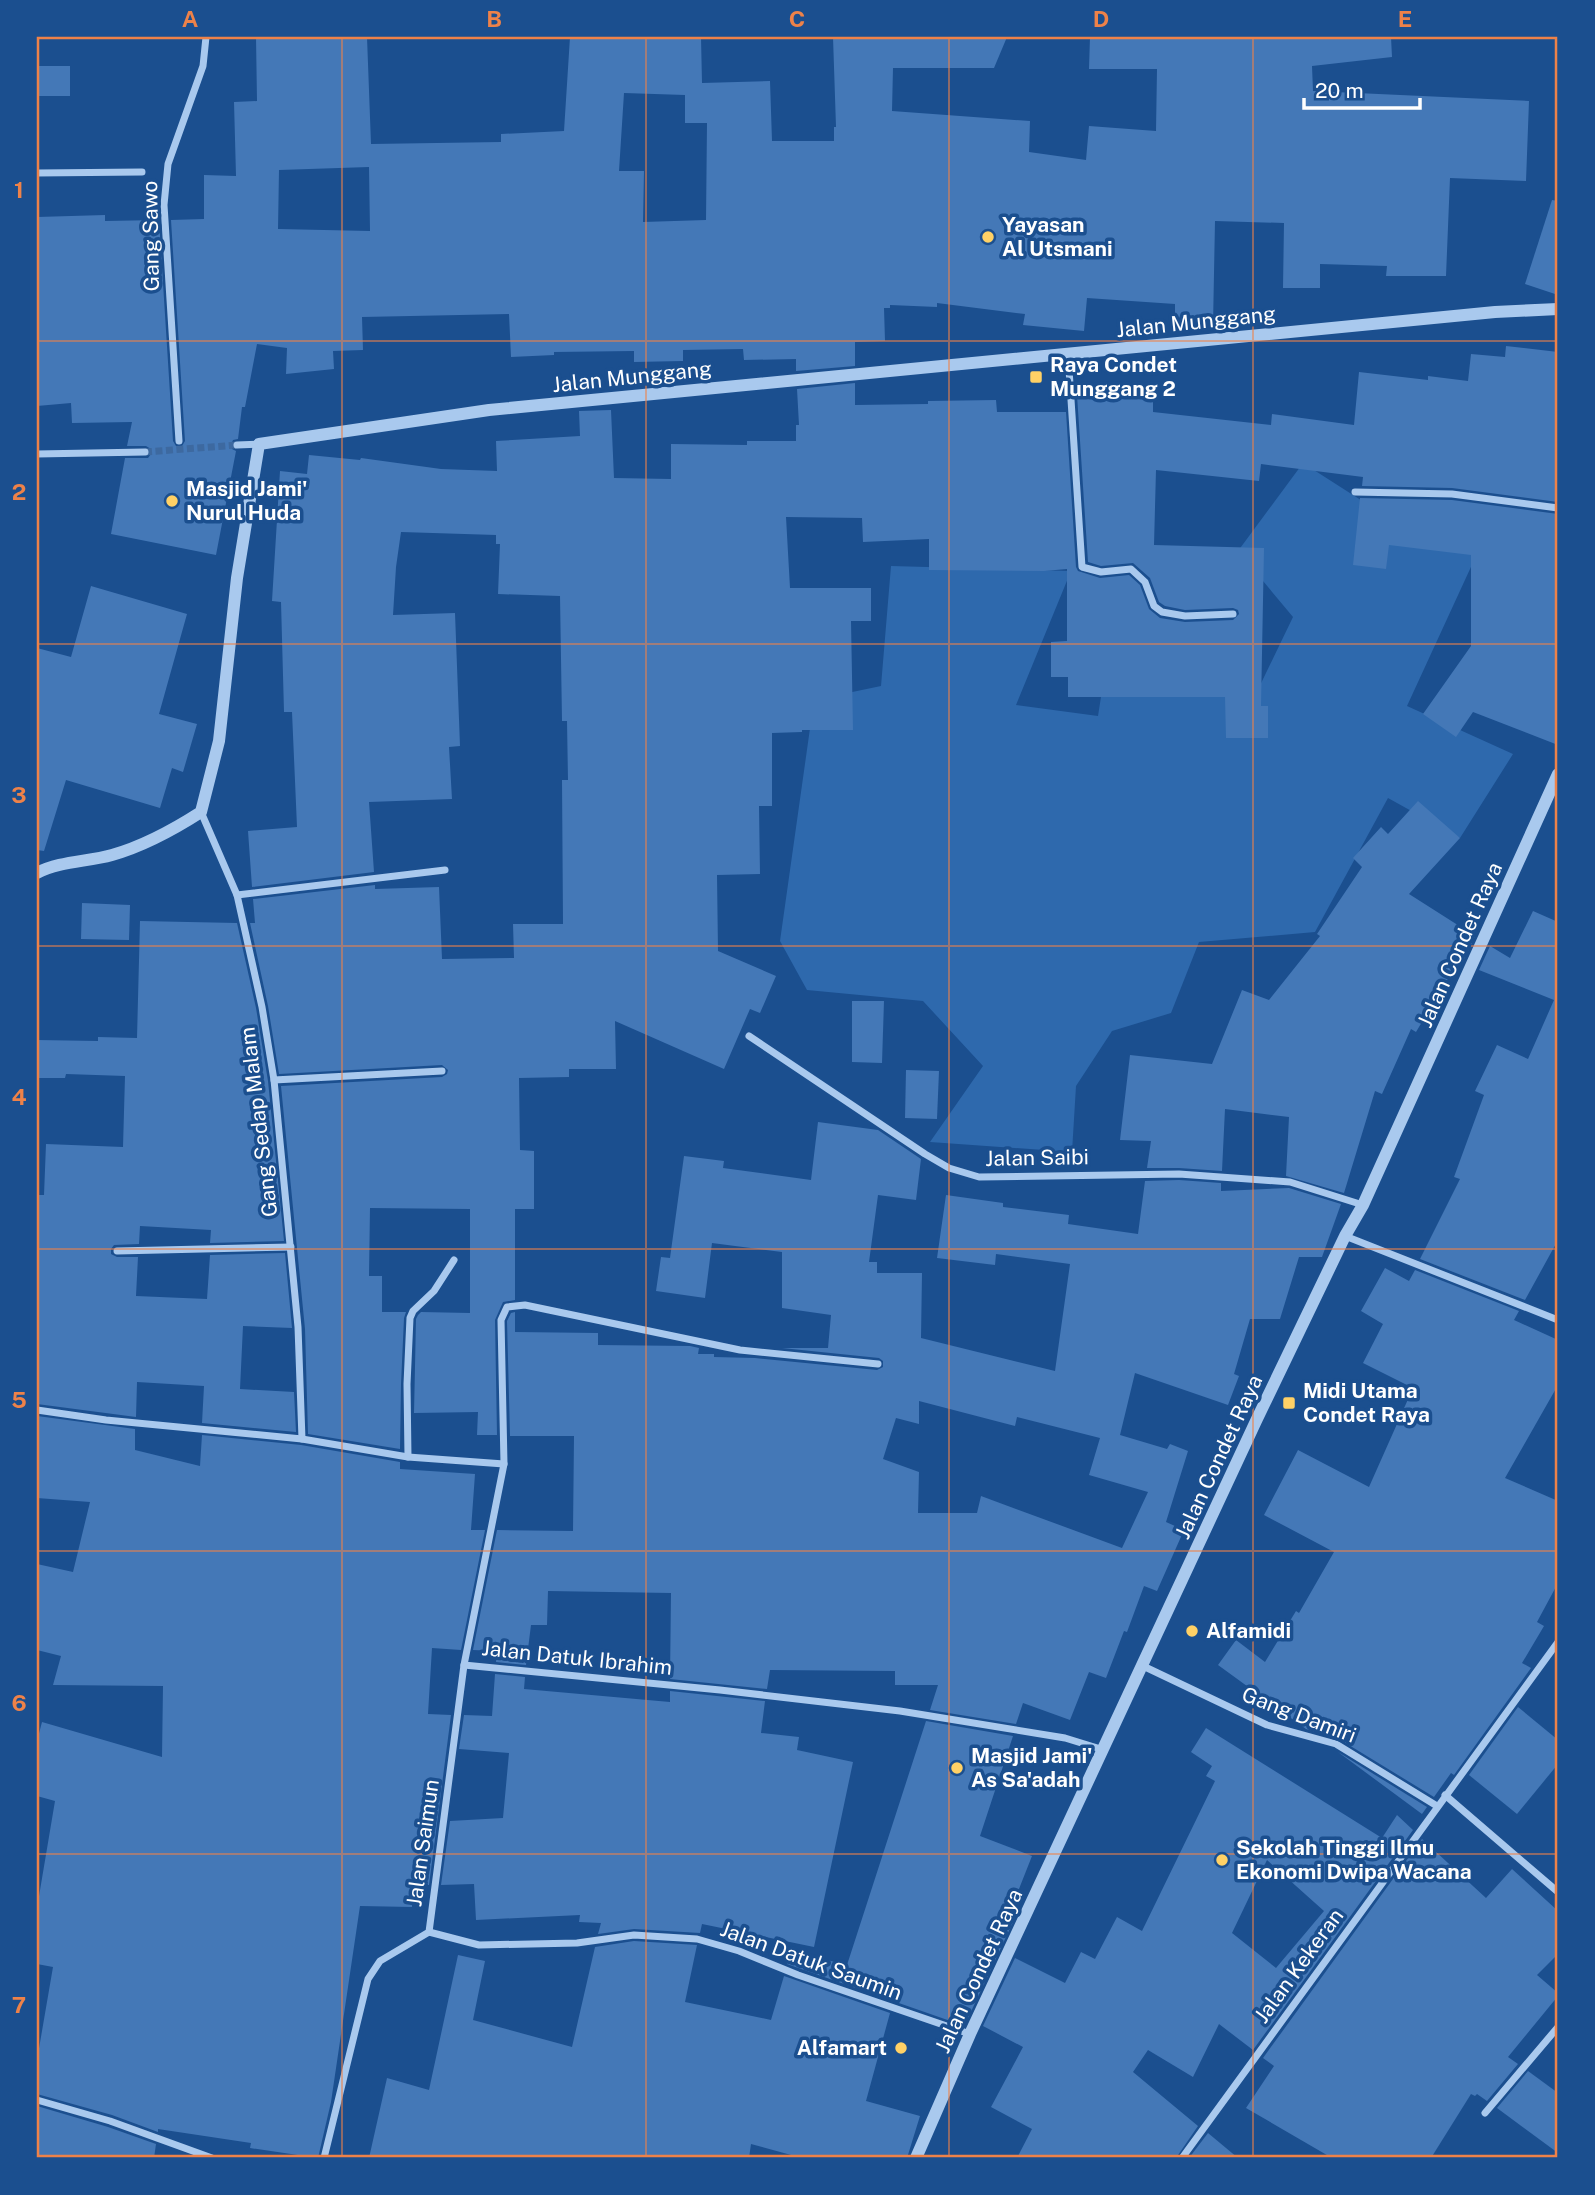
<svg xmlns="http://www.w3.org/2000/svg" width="1595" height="2195" font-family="'Public Sans',sans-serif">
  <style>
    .green { fill: #2e69ad }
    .building { fill: #4478b7; fill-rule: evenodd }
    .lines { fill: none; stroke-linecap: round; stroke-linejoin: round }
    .minor-tunnel { stroke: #3d69a0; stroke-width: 7; stroke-dasharray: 7 3.5; stroke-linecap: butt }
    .minor { stroke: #a9c9ee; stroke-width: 7 }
    .tertiary { stroke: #a9c9ee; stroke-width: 12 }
    .grid { fill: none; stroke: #ee8249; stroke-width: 2; stroke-opacity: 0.55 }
    .poi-dot { fill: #ffd166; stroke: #1b4f8f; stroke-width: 2.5 }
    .labels { text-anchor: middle; stroke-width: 7; stroke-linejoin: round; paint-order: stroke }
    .poi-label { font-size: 21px; font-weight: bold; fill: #fff; stroke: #1b4f8f; text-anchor: start }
    .street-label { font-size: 21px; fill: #fff; stroke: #1b4f8f }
    .neatline { fill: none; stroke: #ee8249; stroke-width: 2.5 }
    .grid-label { font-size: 23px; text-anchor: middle; font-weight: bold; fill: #ee8249 }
  </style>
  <rect width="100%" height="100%" fill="#1b4f8f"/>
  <!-- green -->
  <polygon class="green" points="1303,463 1417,536 1476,556 1407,706 1513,754 1460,838 1388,798 1315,932 1199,942 1171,1013 1112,1031 1076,1086 1072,1152 930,1142 983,1066 923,1001 807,990 780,941 814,700 881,686 891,566 1071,571 1016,705 1098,716 1106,665 1253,700 1293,617 1238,551"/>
  <!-- building -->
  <g class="building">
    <path d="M256,37H367L371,144L501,142V134L564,131L570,37H701L702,83L770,81L772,141H834V127H836L833,37H1007L994,68H893L892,111L1030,121L1029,152L1086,160L1089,126L1156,131L1157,69H1089L1090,37H1391L1392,57L1312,66L1313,91L1529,101L1526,181L1450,178L1446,276H1386L1387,266L1320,264V288H1283L1284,223L1215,221L1213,326H1175V304L1087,298L1084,331L1023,325L1025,314L937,303V307L890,305V308H884L885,341L855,342V366L796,371V359L744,360L743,349L683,350V361L634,362V351L554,352V355L511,357L509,314L362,317L363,350L333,351L334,369L286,374L287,348L257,344L245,407H242L238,439L233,440L231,445L232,449L236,451L216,555L111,534L125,458H148L151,454V449L146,446H127L132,422L72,423L71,403L37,406V217L105,215V221L159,220L173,441L176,446H182L185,441L171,220L204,219V175L236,176L234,102L257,101ZM624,93L685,95V123H707L706,220L643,222L644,171H619ZM369,167L370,231L278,229L279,170Z"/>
    <rect x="37" y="66" width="33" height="30"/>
    <polygon points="1552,200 1558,201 1558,295 1525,284"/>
    <polygon points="1506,346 1558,352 1558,502 1452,488 1362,486 1363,477 1261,464 1259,481 1156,470 1154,545 1264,548 1261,706 1268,706 1268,738 1226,738 1225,697 1068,697 1068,677 1051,677 1051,642 1067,641 1067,569 1044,571 929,570 929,539 863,542 862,518 786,517 790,588 871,588 871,621 851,621 853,730 802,730 802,732 772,733 772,806 759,806 760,874 717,875 718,951 776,976 760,1013 750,1009 724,1069 615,1021 616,1069 569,1069 569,1077 519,1078 520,1150 534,1151 534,1209 515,1209 515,1300 503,1302 495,1320 497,1435 477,1435 478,1412 414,1413 416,1319 418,1315 421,1312 470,1313 470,1209 370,1208 369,1276 382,1276 382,1312 406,1312 404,1318 401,1384 400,1449 308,1434 305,1329 281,1086 442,1077 447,1074 448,1070 442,1065 279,1074 268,1006 250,923 255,923 253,899 375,885 375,889 439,887 442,959 514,958 513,924 563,924 562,780 568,780 567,721 562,721 560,596 498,594 500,544 496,544 496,535 401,532 396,567 393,615 455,613 460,746 449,747 452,799 369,802 374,872 252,887 248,831 297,827 292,712 284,712 281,602 272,601 280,471 307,474 309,455 360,460 361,458 441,469 497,471 496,441 580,436 579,411 611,410 614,478 671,479 671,444 747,445 747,441 796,441 796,425 799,425 797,389 855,383 855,405 928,404 928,401 996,400 997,412 1066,412 1076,567 1078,571 1100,578 1129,575 1140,585 1149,609 1160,618 1185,622 1233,620 1239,614 1238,610 1233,608 1185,610 1165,606 1159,602 1150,578 1133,563 1101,566 1088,562 1077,395 1116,394 1116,399 1153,398 1153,412 1271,425 1272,414 1354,425 1359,372 1428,380 1428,376 1468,381 1471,354 1505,357"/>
    <polygon points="1360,498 1452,500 1558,514 1558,745 1473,712 1456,737 1423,714 1471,646 1471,555 1389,545 1386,569 1353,565"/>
    <polygon points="91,586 187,614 159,714 197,724 183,772 172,768 160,808 66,780 44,851 37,850 37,648 71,657"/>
    <polygon points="1418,801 1460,838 1409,894 1475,936 1462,964 1458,962 1416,1032 1411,1029 1382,1094 1375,1091 1344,1193 1286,1176 1289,1117 1225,1109 1222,1171 1179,1168 1147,1168 1151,1141 1120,1140 1130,1055 1212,1064 1242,990 1269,1000 1320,936 1317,934 1362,867 1353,858 1381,827 1388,834"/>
    <polygon points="82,903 130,905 129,940 81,939"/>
    <polygon points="1533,911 1558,922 1558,1240 1525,1300 1420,1259 1460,1179 1454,1177 1484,1095 1475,1091 1497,1045 1528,1059 1554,1000 1479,970 1490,946 1510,958"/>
    <polygon points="140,921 237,923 256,1008 268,1081 284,1241 210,1243 211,1230 140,1226 139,1244 114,1245 111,1249 111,1254 117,1257 138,1257 136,1296 207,1299 210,1255 285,1253 292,1328 243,1326 240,1389 294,1392 296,1432 202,1423 204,1386 137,1382 136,1417 37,1404 37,1195 44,1195 46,1144 123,1147 125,1076 66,1074 65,1078 37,1078 37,1040 98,1041 98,1037 137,1038"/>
    <polygon points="852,1001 884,1001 882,1063 852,1062"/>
    <polygon points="906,1070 939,1071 937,1119 905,1118"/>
    <path d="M818,1122L878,1130L921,1159L916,1200L878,1195L869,1262H877V1273H922L921,1338L1055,1371L1070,1264L996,1254L995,1265L937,1258L946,1195L1003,1203V1207L1069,1215L1068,1224L1138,1234L1145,1181L1179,1180L1221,1183V1191L1289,1188L1341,1204L1322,1257H1299L1280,1319H1250L1234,1374L1239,1376L1228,1405L1135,1373L1120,1435L1167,1449L1170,1444L1188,1451L1166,1522L1184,1530L1157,1591L1144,1586L1127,1632L1124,1631L1106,1678L1089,1672L1070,1720L1023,1703L1016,1724L930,1710L938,1685H895V1671L770,1670L767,1689L670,1679L671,1593L548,1591L547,1625H531L526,1665L496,1662L497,1651L473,1650L497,1530L573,1531L574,1436H510L507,1321L511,1313L515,1312V1332L598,1333V1345L690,1346L699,1348L698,1354H714V1357L755,1358L877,1370L883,1367V1361L879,1358L782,1348H828L831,1315L782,1308V1252L712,1243L705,1298L656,1291L661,1257L670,1258L684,1156L724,1161L723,1168L811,1180ZM919,1401L1015,1426L1017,1417L1100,1438L1089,1475L1148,1492L1122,1548L981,1496L977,1513H918L919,1472L883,1459L896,1418L919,1424Z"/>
    <polygon points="1385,1268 1409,1281 1415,1270 1519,1311 1514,1320 1558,1340 1558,1385 1505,1478 1558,1501 1558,1583 1537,1622 1544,1626 1522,1663 1531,1668 1454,1775 1451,1773 1434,1797 1339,1739 1306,1729 1218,1665 1236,1640 1265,1662 1296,1611 1299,1613 1334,1552 1264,1515 1298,1450 1369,1487 1413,1388 1363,1363 1383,1324 1361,1311"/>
    <polygon points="37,1416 135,1429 135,1450 200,1466 202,1435 301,1445 400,1462 400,1469 475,1474 471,1530 485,1530 461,1650 432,1648 428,1714 451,1715 429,1885 412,1885 412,1907 360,1906 331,2102 318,2158 250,2148 251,2143 158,2129 158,2132 112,2115 37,2094 37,2060 53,1967 37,1964 37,1908 55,1801 37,1796 37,1741 42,1722 162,1757 163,1686 53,1685 61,1656 37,1650 37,1564 73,1572 90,1502 37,1498"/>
    <polygon points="495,1674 525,1677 524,1689 670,1702 670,1691 765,1701 761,1733 799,1737 797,1750 853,1762 814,1947 702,1924 700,1933 634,1929 598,1934 601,1923 579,1922 580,1915 476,1920 474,1884 441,1885 450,1821 503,1818 509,1753 459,1749 464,1715 492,1716"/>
    <polygon points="1518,1707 1558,1740 1558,1764 1517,1814 1469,1775"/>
    <polygon points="926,1721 1013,1736 980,1836 1032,1856 1013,1904 1019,1906 1013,1922 968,2018 962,2015 959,2024 787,1964 791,1951 847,1965"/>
    <path d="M1206,1728L1382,1838L1397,1815L1413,1830L1253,2050L1219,2024L1193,2077L1148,2050L1133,2072L1198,2126L1176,2158H1017L1032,2129L991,2107L1023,2047L983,2026L1015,1958L1065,1983L1081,1952L1095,1959L1117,1917L1142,1931L1215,1781L1206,1776L1212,1766L1191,1752ZM1267,1860L1324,1911L1276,1968L1232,1933Z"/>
    <polygon points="1338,1752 1427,1807 1422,1814"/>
    <polygon points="1422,1839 1486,1898 1512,1869 1558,1911 1558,1954 1537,1975 1558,1993 1558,1996 1508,2057 1518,2064 1487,2101 1477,2094 1475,2096 1471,2094 1431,2158 1332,2158 1246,2108 1274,2066 1263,2058"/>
    <polygon points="634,1941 697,1945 685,2002 771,2020 784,1976 890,2013 866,2101 920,2116 907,2158 802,2158 751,2144 749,2158 369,2158 387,2078 429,2090 458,1955 485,1961 473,2020 572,2047 595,1947"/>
    <polygon points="1528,2071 1558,2093 1558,2153 1497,2108"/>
    <polygon points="37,2106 108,2127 156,2144 154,2158 37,2158"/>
    <polygon points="1208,2133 1238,2158 1189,2158"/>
  </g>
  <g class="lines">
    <!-- minor-tunnel -->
    <polyline class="minor-tunnel" points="145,452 237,445"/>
    <!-- minor -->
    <g class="minor">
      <polyline points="37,173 142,172"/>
      <polyline points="1068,354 1082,567 1101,572 1131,569 1145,582 1154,606 1162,612 1185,616 1233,614"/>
      <polyline points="179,441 164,205 168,164 203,66 206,37"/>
      <polyline points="237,445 259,444"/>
      <polyline points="37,454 145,452"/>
      <polyline points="1355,492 1452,494 1558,508"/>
      <polyline points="201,812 237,895 262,1007 274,1080 298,1327 302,1439"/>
      <polyline points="237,895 445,870"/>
      <polyline points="749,1036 925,1154 949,1168 979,1177 1179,1174 1290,1182 1363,1205"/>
      <polyline points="274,1080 442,1071"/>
      <polyline points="1345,1236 1558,1320"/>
      <polyline points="117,1251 291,1247"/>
      <polyline points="37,1410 106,1420 302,1439 408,1457 504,1464 464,1665 720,1690 900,1711 1065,1738 1104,1750"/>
      <polyline points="408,1457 407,1384 410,1318 413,1311 434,1291 454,1260"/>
      <polyline points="504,1464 501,1320 507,1307 525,1305 740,1350 878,1364"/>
      <polyline points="1143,1666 1267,1725 1336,1744 1437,1806"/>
      <polyline points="1445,1795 1558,1892"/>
      <polyline points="429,1932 479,1945 577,1943 634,1935 697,1939 739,1951 798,1975 970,2034"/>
      <polyline points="37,2100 110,2121 212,2158"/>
      <polyline points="1485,2113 1558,2027"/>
      <polyline points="324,2158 368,1979 380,1961 429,1932 464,1665"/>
      <polyline points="1182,2158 1558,1642"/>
    </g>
    <!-- tertiary -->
    <g class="tertiary">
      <path d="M37,873C60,861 87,862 112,855C144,846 173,830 201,812L219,741L237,578L259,444L489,410L1495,312L1558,309"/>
      <polyline points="916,2158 970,2034 1256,1421 1345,1236 1363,1205 1558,774"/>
    </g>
  </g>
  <!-- grid -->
  <path class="grid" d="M342,37V2158M646,37V2158M949,37V2158M1253,37V2158M37,341H1558M37,644H1558M37,946H1558M37,1249H1558M37,1551H1558M37,1854H1558"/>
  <!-- markers -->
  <g class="poi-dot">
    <circle cx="988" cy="237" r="7"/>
    <rect x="1029" y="370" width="14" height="14" rx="3.5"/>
    <circle cx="172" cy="501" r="7"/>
    <rect x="1282" y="1396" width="14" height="14" rx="3.5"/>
    <circle cx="1192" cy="1631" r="7"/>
    <circle cx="957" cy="1768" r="7"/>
    <circle cx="1222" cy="1860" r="7"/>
    <circle cx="901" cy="2048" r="7"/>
  </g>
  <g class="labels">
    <!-- poi labels -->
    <g class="poi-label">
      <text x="1002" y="232">Yayasan<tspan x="1002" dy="24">Al Utsmani</tspan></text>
      <text x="1050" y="372">Raya Condet<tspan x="1050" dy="24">Munggang 2</tspan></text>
      <text x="186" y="496">Masjid Jami'<tspan x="186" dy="24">Nurul Huda</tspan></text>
      <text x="1303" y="1398">Midi Utama<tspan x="1303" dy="24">Condet Raya</tspan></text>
      <text x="1206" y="1638">Alfamidi</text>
      <text x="971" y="1763">Masjid Jami'<tspan x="971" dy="24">As Sa'adah</tspan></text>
      <text x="1236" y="1855">Sekolah Tinggi Ilmu<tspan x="1236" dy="24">Ekonomi Dwipa Wacana</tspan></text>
      <text x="887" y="2055" text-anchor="end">Alfamart</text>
    </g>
    <!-- street labels -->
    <g class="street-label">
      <text transform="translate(151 236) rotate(-91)" y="7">Gang Sawo</text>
      <text transform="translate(1196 322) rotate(-6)" y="7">Jalan Munggang</text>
      <text transform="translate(632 377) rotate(-6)" y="7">Jalan Munggang</text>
      <text transform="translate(1460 945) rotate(-66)" y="7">Jalan Condet Raya</text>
      <text transform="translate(259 1122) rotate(-97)" y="7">Gang Sedap Malam</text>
      <text transform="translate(1037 1158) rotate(-1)" y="7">Jalan Saibi</text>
      <text transform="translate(1219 1457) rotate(-65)" y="7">Jalan Condet Raya</text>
      <text transform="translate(577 1658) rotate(6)" y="7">Jalan Datuk Ibrahim</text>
      <text transform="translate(1299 1715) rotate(21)" y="7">Gang Damiri</text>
      <text transform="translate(423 1843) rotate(-82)" y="7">Jalan Saimun</text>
      <text transform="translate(811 1961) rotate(20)" y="7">Jalan Datuk Saumin</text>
      <text transform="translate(1299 1966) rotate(-54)" y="7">Jalan Kekeran</text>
      <text transform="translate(979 1971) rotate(-65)" y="7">Jalan Condet Raya</text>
    </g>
  </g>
  <!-- border -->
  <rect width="1595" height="2195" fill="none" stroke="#1b4f8f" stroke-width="77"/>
  <!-- scale -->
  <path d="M1304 98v10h116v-10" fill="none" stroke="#ffffff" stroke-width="3.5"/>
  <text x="1315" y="98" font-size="21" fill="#ffffff" stroke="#1b4f8f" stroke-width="5" paint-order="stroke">20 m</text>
  <rect x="38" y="38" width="1518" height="2118" class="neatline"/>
  <g class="grid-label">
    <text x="190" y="27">A</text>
    <text x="494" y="27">B</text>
    <text x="797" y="27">C</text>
    <text x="1101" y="27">D</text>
    <text x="1405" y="27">E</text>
    <text x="19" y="198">1</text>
    <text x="19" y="500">2</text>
    <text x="19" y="803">3</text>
    <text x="19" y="1105">4</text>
    <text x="19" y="1408">5</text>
    <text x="19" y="1711">6</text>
    <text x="19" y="2013">7</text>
  </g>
</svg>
